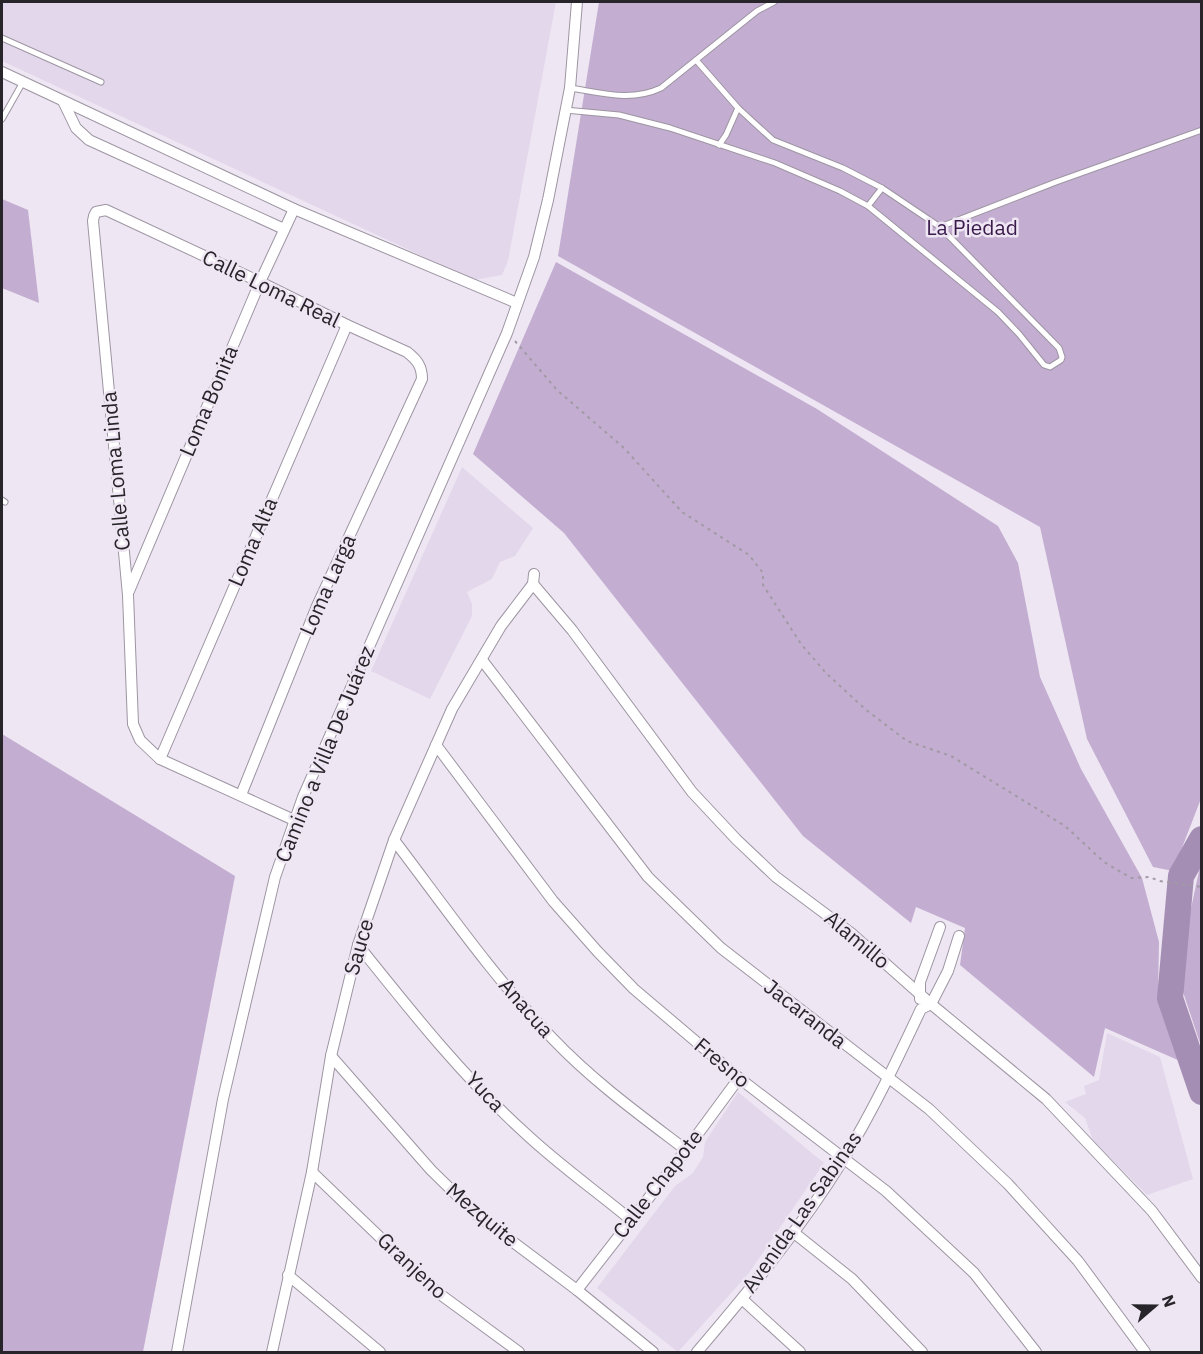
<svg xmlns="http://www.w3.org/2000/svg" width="1203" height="1354" font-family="'IBM Plex Sans',sans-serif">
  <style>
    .built { fill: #e3d7eb }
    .green { fill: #c3add1 }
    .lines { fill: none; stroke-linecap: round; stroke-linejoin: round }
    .river { stroke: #a58eb3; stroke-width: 26 }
    .lane-casing { stroke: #9d95a2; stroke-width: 7 }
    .street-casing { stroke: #9d95a2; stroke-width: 12 }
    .path { stroke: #a19aa4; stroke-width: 2; stroke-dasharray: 3 4.5; stroke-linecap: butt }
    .lane { stroke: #fff; stroke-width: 5 }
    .street { stroke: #fff; stroke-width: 10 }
    .labels { text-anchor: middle; stroke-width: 5; stroke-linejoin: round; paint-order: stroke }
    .park-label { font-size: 21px; fill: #391a4a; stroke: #eee6f3 }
    .street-label { font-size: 21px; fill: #28252a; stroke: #eee6f3 }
  </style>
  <rect width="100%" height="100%" fill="#eee6f3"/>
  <!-- built -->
  <g class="built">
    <polygon points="2,2 556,2 508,261 502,275 474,280 2,61"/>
    <polygon points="462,467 533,528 515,556 500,562 492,579 467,592 472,604 472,616 430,699 371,671"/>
    <polygon points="1107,1033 1160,1057 1193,1179 1147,1195 1093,1140 1085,1118 1065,1102 1086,1094 1084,1086 1099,1080"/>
    <polygon points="738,1092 824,1163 749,1273 678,1352 597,1288 675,1186 693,1173 703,1157 705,1142"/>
  </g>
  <!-- green -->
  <g class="green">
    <polygon points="599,2 1201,2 1202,796 1173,871 1153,867 1087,739 1040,527 558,256"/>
    <polygon points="2,199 28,210 39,303 2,288"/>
    <polygon points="556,262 817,409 998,526 1018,563 1040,677 1081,769 1142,878 1159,942 1158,996 1180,1061 1105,1028 1094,1077 960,965 965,928 916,907 911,923 803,836 564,533 473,454"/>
    <polygon points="2,734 235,876 143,1352 2,1352"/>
    <polygon points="1201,862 1201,1046 1182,989 1190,913"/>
  </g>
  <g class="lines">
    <!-- river -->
    <polyline class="river" points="1202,839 1181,876 1170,998 1202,1092"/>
    <defs>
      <g id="lane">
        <polyline points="2,38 101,82"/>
        <path d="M570,88C602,93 631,102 661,88L757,11L774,2"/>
        <polyline points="565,110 619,115 670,128 775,163 840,191 868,206 998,312 1019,334 1044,365 1050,367 1061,360 1062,357 1059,348 940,227 882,188 843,168 773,140 738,108 696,60"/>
        <polyline points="2,119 23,82"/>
        <polyline points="719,145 726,135 738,108"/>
        <polyline points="868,206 882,188"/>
        <polyline points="940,227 1056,182 1202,130"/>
        <polyline points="2,500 5,502"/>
      </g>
      <g id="street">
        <polyline points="2,72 294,209 517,303"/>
        <polyline points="63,101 76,128 89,140 284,229"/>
        <polyline points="533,584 572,630 692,792 736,839 776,877 851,933 931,1004 1046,1099 1152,1211 1202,1278"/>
        <polyline points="129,591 260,282 294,209"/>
        <polyline points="482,660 648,877 721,948 929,1109 1008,1184 1078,1261 1145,1352"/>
        <polyline points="436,745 553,901 598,952 634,989 739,1078 886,1191 974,1273 1036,1352"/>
        <polyline points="160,759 347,325"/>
        <path d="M241,795L317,606L422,379C422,366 417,360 407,352L347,325L260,282L106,210L96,212L94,216L93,221L128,595L133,724L140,740L160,759L294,820"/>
        <path d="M394,840C445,907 494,978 553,1039C593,1081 640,1115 686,1150"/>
        <path d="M358,945C410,1010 463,1077 525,1133C558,1164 596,1191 631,1220"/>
        <polyline points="920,999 920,982 940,927"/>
        <polyline points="331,1056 431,1170 477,1215 577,1290 653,1352"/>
        <polyline points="312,1172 437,1292 519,1352"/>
        <polyline points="793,1232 852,1279 922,1352"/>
        <polyline points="288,1275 380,1352"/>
        <polyline points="577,1290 686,1150 739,1078"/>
        <polyline points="742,1299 800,1352"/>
        <polyline points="177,1352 223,1099 275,877 303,797 507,333 534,257 548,200 570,88 577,2"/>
        <polyline points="272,1352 312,1172 331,1056 358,945 394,840 452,709 501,626 533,584 534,574"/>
        <path d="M697,1352C749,1291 801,1228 843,1160C873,1111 897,1060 921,1009L931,1004L948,971L959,936"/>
      </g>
    </defs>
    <!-- lane casing -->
    <use href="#lane" class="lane-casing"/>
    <!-- street casing -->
    <use href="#street" class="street-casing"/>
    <!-- path -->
    <polyline class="path" points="515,341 557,390 624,448 682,512 749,555 763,573 763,585 801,644 826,673 865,709 907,741 951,756 1065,826 1104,862 1131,878 1149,877 1160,881 1202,887"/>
    <!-- lane -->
    <use href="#lane" class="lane"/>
    <!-- street -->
    <use href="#street" class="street"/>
  </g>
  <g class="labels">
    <!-- park labels -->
    <g class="park-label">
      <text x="972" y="235">La Piedad</text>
    </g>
    <!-- street labels -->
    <g class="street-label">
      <text transform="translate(271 289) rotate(26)" y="7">Calle Loma Real</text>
      <text transform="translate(209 401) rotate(-67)" y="7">Loma Bonita</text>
      <text transform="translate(116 471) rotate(-95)" y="7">Calle Loma Linda</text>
      <text transform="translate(253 542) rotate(-67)" y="7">Loma Alta</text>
      <text transform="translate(328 585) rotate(-66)" y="7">Loma Larga</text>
      <text transform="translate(325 754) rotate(-68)" y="7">Camino a Villa De Juárez</text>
      <text transform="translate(857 940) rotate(40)" y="7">Alamillo</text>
      <text transform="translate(359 947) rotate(-74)" y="7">Sauce</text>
      <text transform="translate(526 1008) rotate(49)" y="7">Anacua</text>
      <text transform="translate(805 1014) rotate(38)" y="7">Jacaranda</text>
      <text transform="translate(722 1063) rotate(40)" y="7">Fresno</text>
      <text transform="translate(485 1092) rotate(47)" y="7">Yuca</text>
      <text transform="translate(658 1184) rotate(-52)" y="7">Calle Chapote</text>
      <text transform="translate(802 1212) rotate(-55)" y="7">Avenida Las Sabinas</text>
      <text transform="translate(482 1215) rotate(40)" y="7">Mezquite</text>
      <text transform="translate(412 1266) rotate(43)" y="7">Granjeno</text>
    </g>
  </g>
  <!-- border -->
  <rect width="1203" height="1354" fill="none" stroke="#28252a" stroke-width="6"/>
  <!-- north arrow -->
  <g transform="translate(1155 1306) rotate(70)" stroke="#eee6f3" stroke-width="4.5" paint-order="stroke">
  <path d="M0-4.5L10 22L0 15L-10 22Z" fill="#28252a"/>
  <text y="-9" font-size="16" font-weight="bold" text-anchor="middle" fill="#28252a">N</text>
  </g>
</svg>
